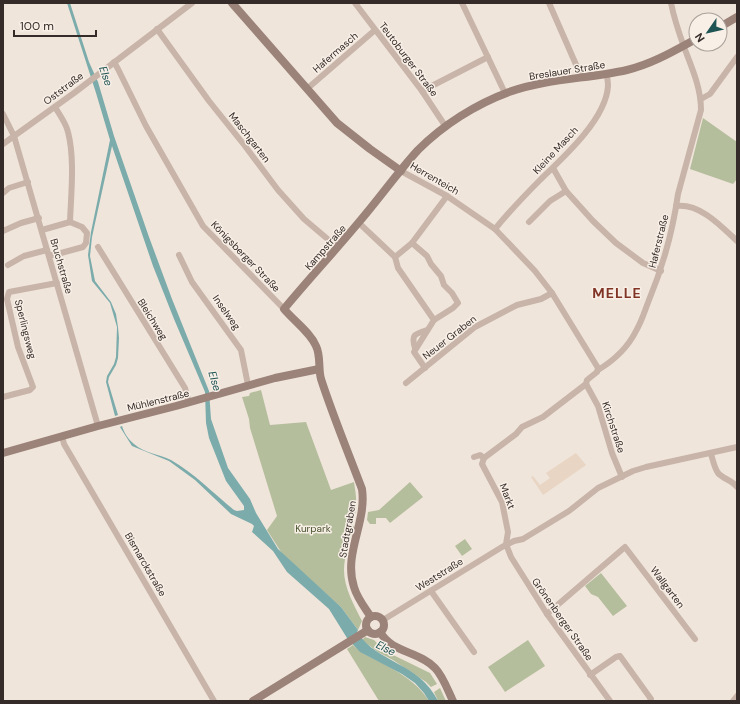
<svg xmlns="http://www.w3.org/2000/svg" width="740" height="704" font-family="'DM Sans',sans-serif">
  <style>
    .green { fill: #b5be9c }
    .plaza { fill: #e8d5c3 }
    .water { fill: #7bacab }
    .lines { fill: none; stroke-linecap: round; stroke-linejoin: round }
    .street { stroke: #c8b4a8; stroke-width: 6 }
    .secondary { stroke: #9b8379; stroke-width: 8 }
    .labels { text-anchor: middle; stroke-width: 3; stroke-linejoin: round; paint-order: stroke }
    .street-label { font-size: 10px; fill: #352b28; stroke: #f8efe7 }
    .park-label { font-size: 10px; fill: #47522d; stroke: #f8efe7 }
    .water-label { font-size: 11px; font-style: italic; fill: #1f5454; stroke: #f8efe7 }
    .district-label { font-size: 14px; font-weight: bold; letter-spacing: 1px; fill: #803425; stroke: #f8efe7 }
  </style>
  <rect width="100%" height="100%" fill="#f0e5db"/>
  <!-- green -->
  <g class="green">
    <polygon points="703,118 737,142 737,179 733,184 690,169"/>
    <path d="M261,390L270,425L306,422L331,490L354,482C356,495 359,512 351,523L354,527C350,541 344,556 344,570C344,588 354,605 362,621L358,630L341,607L283,555L267,530L277,516L250,428L249,419L242,397L249,396L250,393Z"/>
    <polygon points="410,482 423,497 390,523 386,518 376,518 376,524 370,524 367,520 368,512 379,510"/>
    <polygon points="465,539 472,549 462,556 455,546"/>
    <polygon points="601,573 627,606 613,616 598,597 591,594 585,586"/>
    <polygon points="365,637 374,640 385,651 430,673 437,684 431,687 426,682 393,660 378,652 362,640"/>
    <polygon points="528,640 545,666 505,692 488,667"/>
    <path d="M353,645C361,653 370,657 380,662C399,672 417,682 429,701H379L347,649Z"/>
    <polygon points="440,688 446,701 438,701 434,692"/>
  </g>
  <!-- plaza -->
  <polygon class="plaza" points="576,453 586,465 543,495 531,477 533,476 540,485 550,478 546,473"/>
  <!-- water -->
  <path class="water" d="M67,3H70L89,62L98,82L114,136L149,237L172,299L209,391L211,419L228,468L250,499L256,513L278,549L341,607L358,630L357,632C378,664 419,662 438,701H429L424,693L415,683L402,674L360,652L347,638L329,609L287,572L273,551L252,532L254,526L252,524L231,514L195,480L169,461L132,446L120,427L122,426C124,433 129,440 134,444C144,453 159,454 171,460C194,473 213,493 234,510L237,511L244,510V506L226,481L209,438L206,423L205,392L174,319L153,266L112,146L92,237L90,256L95,281L111,302L116,314L118,327L119,338L118,358L116,365L109,377L108,382L118,415L115,416L106,382L107,376L114,364L116,357L117,327L110,303L92,281L88,255L91,232L110,140L96,93Z"/>
  <g class="lines">
    <!-- street -->
    <g class="street">
      <polyline points="355,3 422,91 446,127"/>
      <polyline points="462,3 505,93"/>
      <polyline points="549,3 581,76"/>
      <polyline points="157,29 209,101 245,146 278,190 304,219 337,247"/>
      <polyline points="114,62 118,69 146,126 203,226 284,309"/>
      <polyline points="308,88 375,30"/>
      <polyline points="422,91 488,57"/>
      <polyline points="701,99 710,94 737,57"/>
      <polyline points="3,114 14,136 98,426"/>
      <polyline points="3,144 74,93 192,3"/>
      <polyline points="553,168 566,191 593,221 616,243 643,263 661,271"/>
      <polyline points="401,171 447,196 495,229 535,271 552,293 598,368 597,372 587,380 586,384"/>
      <polyline points="3,193 9,188 28,182"/>
      <path d="M676,206C700,203 721,226 737,241"/>
      <polyline points="529,222 550,201 566,191"/>
      <polyline points="359,223 395,257 398,268 434,320 414,352 425,368"/>
      <path d="M495,229C509,212 525,195 541,179C564,157 606,119 608,86C608,82 607,77 607,74"/>
      <path d="M42,230L70,222C71,194 75,159 68,132C66,123 59,114 55,107"/>
      <polyline points="3,231 21,223 39,218"/>
      <polyline points="412,243 427,256 431,264 441,276 444,285 452,293 458,303 453,308 434,320"/>
      <polyline points="98,247 185,388 189,403"/>
      <polyline points="49,255 54,255 83,247 86,243 87,233 82,227 70,222"/>
      <polyline points="179,255 192,282 241,350 248,385"/>
      <polyline points="395,257 412,243 447,196"/>
      <polyline points="8,265 24,256 47,250"/>
      <path d="M415,348C411,335 414,334 427,330"/>
      <path d="M598,370C613,361 628,347 636,331C642,321 645,310 649,300C663,266 673,230 678,194L701,110C701,88 692,68 684,47C679,33 674,18 671,3"/>
      <polyline points="406,383 475,327 517,305 541,299 552,293"/>
      <polyline points="586,384 598,406 612,453 622,477"/>
      <polyline points="3,397 30,390 33,387 18,347 7,299 9,292 57,283"/>
      <polyline points="62,436 64,444 214,701"/>
      <path d="M711,454C713,460 714,467 718,473C723,479 732,480 737,487"/>
      <polyline points="474,457 480,455 484,458 516,434 522,427 543,417 586,384"/>
      <polyline points="484,458 482,464 502,502 508,532 506,544 511,557 547,614 610,701"/>
      <polyline points="431,591 474,652"/>
      <polyline points="547,614 625,547 695,639"/>
      <polyline points="383,620 502,547 514,541 523,539 569,511 598,488 633,471 646,467 737,447"/>
      <polyline points="590,675 616,657 620,656 651,699 650,701"/>
      <polyline points="733,701 737,696"/>
    </g>
    <!-- secondary -->
    <g class="secondary">
      <polyline points="232,3 337,123 370,149 401,171"/>
      <polyline points="720,27 737,17"/>
      <polyline points="3,453 98,426 176,406 275,378 319,369"/>
      <circle cx="375" cy="625" r="9"/>
      <path d="M371,617C365,608 357,598 354,587C343,554 367,522 362,489C348,452 333,416 321,379C318,368 321,356 316,346C310,332 294,321 284,309C308,280 334,252 359,222C379,199 397,173 418,150C443,125 476,104 509,92C549,78 588,79 627,70C652,64 674,51 696,39"/>
      <path d="M380,632C392,653 419,651 435,668C443,676 448,691 453,701"/>
      <polyline points="253,701 368,630"/>
    </g>
  </g>
  <g class="labels">
    <!-- street labels -->
    <g class="street-label">
      <text transform="translate(335 52) rotate(-41)" y="4">Hafermasch</text>
      <text transform="translate(409 59) rotate(53)" y="4">Teutoburger Straße</text>
      <text transform="translate(567 70) rotate(-9)" y="4">Breslauer Straße</text>
      <text transform="translate(63 88) rotate(-37)" y="4">Oststraße</text>
      <text transform="translate(250 137) rotate(52)" y="4">Maschgarten</text>
      <text transform="translate(555 150) rotate(-47)" y="4">Kleine Masch</text>
      <text transform="translate(435 178) rotate(30)" y="4">Herrenteich</text>
      <text transform="translate(658 241) rotate(-76)" y="4">Haferstraße</text>
      <text transform="translate(325 247) rotate(-49)" y="4">Kampstraße</text>
      <text transform="translate(246 256) rotate(46)" y="4">Königsberger Straße</text>
      <text transform="translate(62 266) rotate(74)" y="4">Bruchstraße</text>
      <text transform="translate(227 312) rotate(55)" y="4">Inselweg</text>
      <text transform="translate(153 319) rotate(58)" y="4">Bleichweg</text>
      <text transform="translate(26 329) rotate(76)" y="4">Sperlingsweg</text>
      <text transform="translate(449 337) rotate(-38)" y="4">Neuer Graben</text>
      <text transform="translate(158 400) rotate(-14)" y="4">Mühlenstraße</text>
      <text transform="translate(614 427) rotate(72)" y="4">Kirchstraße</text>
      <text transform="translate(508 496) rotate(69)" y="4">Markt</text>
      <text transform="translate(347 529) rotate(-80)" y="4">Stadtgraben</text>
      <text transform="translate(146 564) rotate(60)" y="4">Bismarckstraße</text>
      <text transform="translate(439 574) rotate(-32)" y="4">Weststraße</text>
      <text transform="translate(668 587) rotate(53)" y="4">Wallgarten</text>
      <text transform="translate(563 619) rotate(55)" y="4">Grönenberger Straße</text>
    </g>
    <!-- park labels -->
    <g class="park-label">
      <text x="313" y="532">Kurpark</text>
    </g>
    <!-- water labels -->
    <g class="water-label">
      <text transform="translate(106 76) rotate(71)" y="4">Else</text>
      <text transform="translate(215 381) rotate(73)" y="4">Else</text>
      <text transform="translate(386 648) rotate(26)" y="4">Else</text>
    </g>
    <!-- district labels -->
    <g class="district-label">
      <text x="617" y="298">MELLE</text>
    </g>
  </g>
  <!-- border -->
  <rect width="740" height="704" fill="none" stroke="#352b28" stroke-width="8"/>
  <!-- north arrow -->
  <g transform="translate(708 32) rotate(236)"><circle r="19" fill="#f8efe7" stroke="#aaa19b"/>
  <path d="M0-3L7 15L0 10L-7 15Z" fill="#1f5454"/>
  <text y="-6" font-size="11" font-weight="bold" text-anchor="middle" fill="#352b28">N</text>
  </g>
  <!-- scale -->
  <path d="M14 30v6h82v-6" fill="none" stroke="#352b28" stroke-width="2"/>
  <text x="20" y="30" font-size="12" fill="#352b28" stroke="#f8efe7" stroke-width="3" paint-order="stroke">100 m</text>
</svg>
